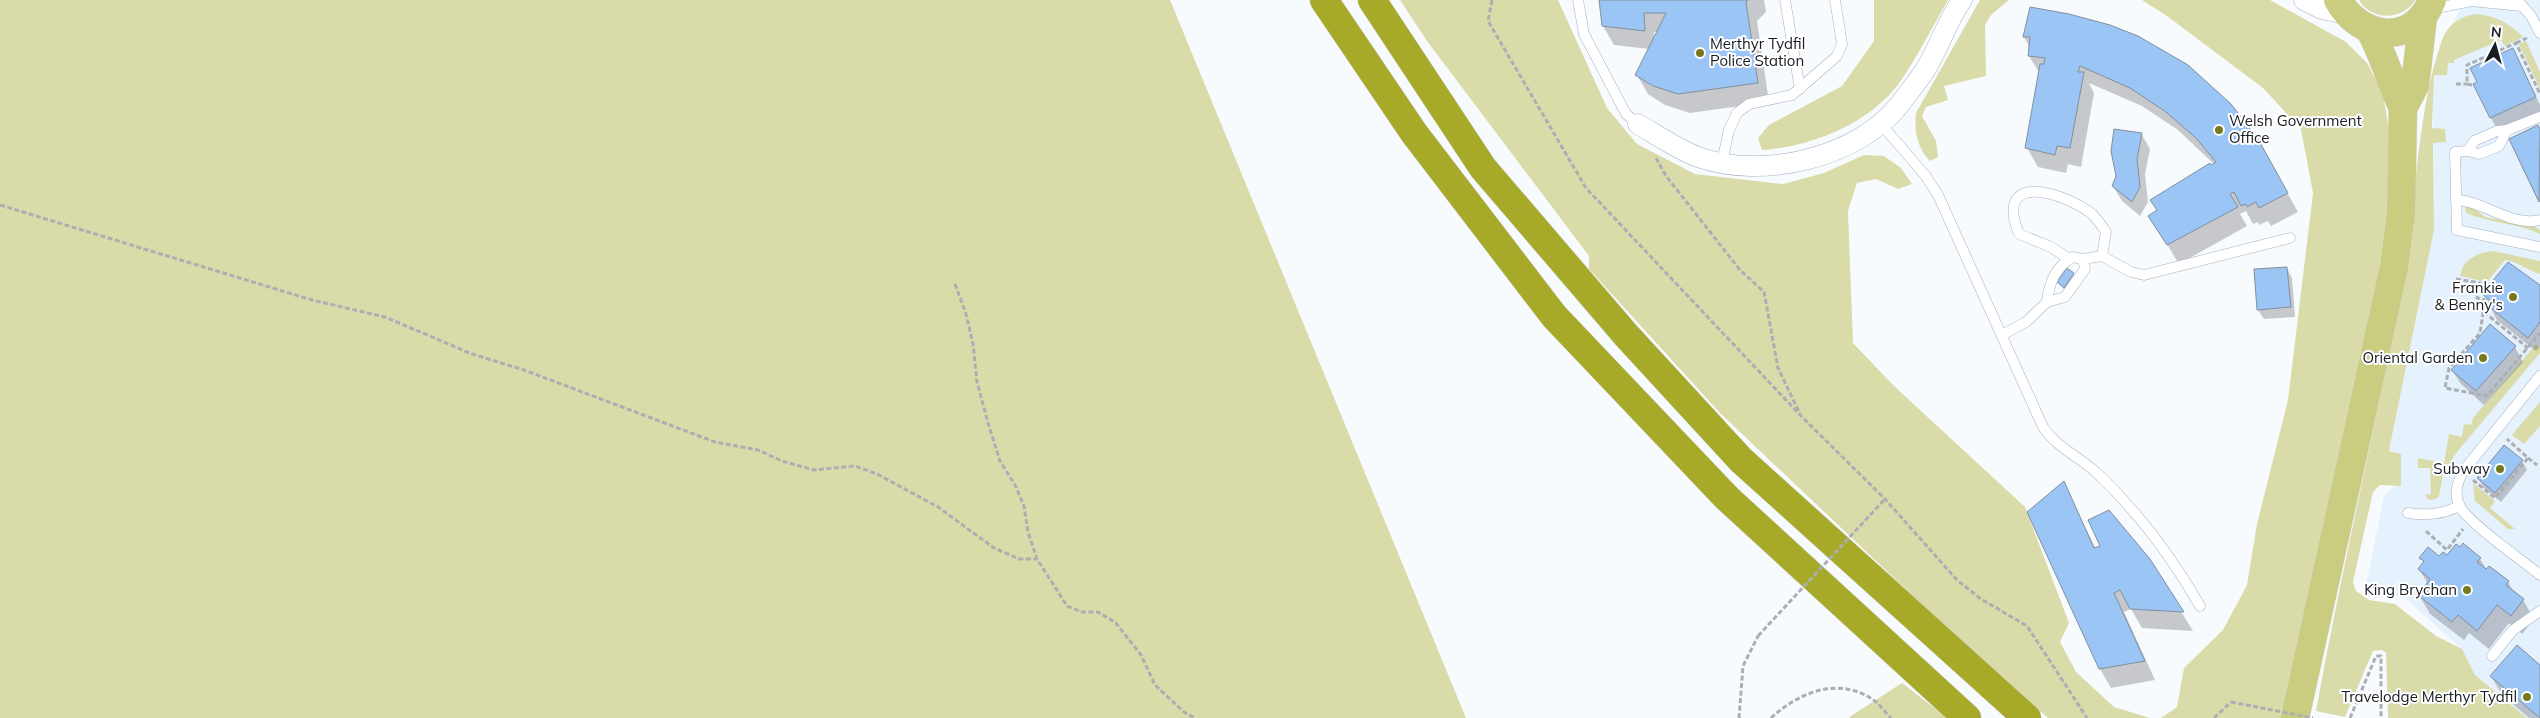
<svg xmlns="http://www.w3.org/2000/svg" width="2540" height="718" font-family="Mulish,sans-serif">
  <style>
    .built { fill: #e6f1fe }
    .green { fill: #d9dca8 }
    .shadow { fill: #0003; fill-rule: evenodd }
    .building { fill: #9ac5f5; stroke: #828f9d }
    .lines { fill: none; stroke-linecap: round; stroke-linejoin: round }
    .lane-casing { stroke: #a4b1c0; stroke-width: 11 }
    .street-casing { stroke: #a4b1c0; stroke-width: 21 }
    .primary-casing { stroke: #d5d6d7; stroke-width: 29 }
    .highway-casing { stroke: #d5d6d7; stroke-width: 29 }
    .path { stroke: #abafb3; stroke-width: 3; stroke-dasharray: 5 2.5; stroke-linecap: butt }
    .lane { stroke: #fff; stroke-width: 10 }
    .street { stroke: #fff; stroke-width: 20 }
    .primary { stroke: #cacc7f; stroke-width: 28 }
    .highway { stroke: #a7aa29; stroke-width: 28 }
    .path-bridge { stroke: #abafb3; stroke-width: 3; stroke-dasharray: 5 2.5; stroke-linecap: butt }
    .poi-dot { fill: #76781f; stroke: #fff; stroke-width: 2 }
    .labels { text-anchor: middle; stroke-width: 4; stroke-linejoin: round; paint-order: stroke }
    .poi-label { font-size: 15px; fill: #181c22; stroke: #fff; text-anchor: end }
  </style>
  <rect width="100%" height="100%" fill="#f8fbfe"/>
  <!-- built -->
  <polygon class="built" points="2463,0 2540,0 2540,718 2527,718 2475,675 2462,649 2406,599 2366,585 2384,496 2394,486 2400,454 2389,452 2434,230 2433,68 2444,35 2455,21"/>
  <!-- green -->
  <g class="green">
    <polygon points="0,0 1170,0 1466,718 0,718"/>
    <polygon points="1400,0 1558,0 1607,108 1637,144 1695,174 1783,184 1824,173 1864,155 1884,156 1901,168 1912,184 1898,189 1876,179 1857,183 1848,211 1853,343 1893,385 2025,507 2069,623 2060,642 2076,672 2114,707 2150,718 2048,718 1932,614 1720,413 1589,269 1589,256 1427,41"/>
    <path d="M1874,0H1948C1932,27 1915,62 1897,86C1866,125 1810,147 1762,150L1758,138L1769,125L1842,86L1874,41Z"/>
    <path d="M1980,0H2009L1991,15L1985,25L1986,76L1944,86L1948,100L1926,107L1922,116L1936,141L1938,157L1930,161C1917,148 1914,131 1916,113Z"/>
    <path d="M2142,0H2270L2346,42L2368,64L2374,77L2379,75C2386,107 2391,139 2392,171C2393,212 2383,254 2376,294L2283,718H2161L2177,707L2184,668L2223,630L2247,585L2257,524L2288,400L2313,193L2301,129L2263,88L2167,16Z"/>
    <path d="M2359,0H2415C2403,21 2371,21 2359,0Z"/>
    <path d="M2476,14C2495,15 2510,24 2523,37L2505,46L2501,40L2454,60V63H2448L2447,75H2434L2432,128L2445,129L2446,142L2433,143L2434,230L2389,451L2401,454V486L2380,485L2373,492L2353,582L2356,591L2369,600L2395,604L2436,636L2462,649L2475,675L2527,718H2388L2386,652L2381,650L2373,651L2345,717L2316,711C2342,566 2377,423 2403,278C2417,200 2416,117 2441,43C2447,25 2458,17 2476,14Z"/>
    <polygon points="2526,41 2540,72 2540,89 2519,44"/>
    <path d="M2467,205L2472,206L2485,217L2533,226L2540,230V234C2517,223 2490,223 2466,213L2465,207Z"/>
    <path d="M2493,251L2540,261V274C2529,271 2512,259 2505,260L2487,282L2460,276C2463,259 2477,253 2493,251Z"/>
    <polygon points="2536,344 2540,348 2540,353 2456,453 2443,475 2439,496 2436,499 2429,500 2425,495 2431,494 2430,468 2418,468 2418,458 2444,463 2449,434 2462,437 2464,424 2471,425 2473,418"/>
    <polygon points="2540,402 2540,426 2524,444 2512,435"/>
    <polygon points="2473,483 2495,501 2490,508 2515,529 2508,529 2475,501"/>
    <polygon points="1902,683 1947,718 1849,718 1851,716"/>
  </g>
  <!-- shadow -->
  <g class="shadow">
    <path d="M1601,0H1764L1766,12L1757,21L1769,102L1690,113L1665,105L1648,94L1637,75L1649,49L1614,45L1603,26ZM1654,32H1659L1654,39Z"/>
    <polygon points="2031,9 2269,160 2298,212 2271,226 2268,221 2259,225 2258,222 2253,224 2246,211 2240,214 2247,226 2179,264 2150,216 2214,164 2178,130 2142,106 2089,83 2094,93 2081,167 2068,164 2066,173 2038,167 2027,148 2040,74 2029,56 2030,48 2024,37"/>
    <polygon points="2513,50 2540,105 2540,113 2499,132 2491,118"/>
    <polygon points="2538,127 2540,131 2540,202 2510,140"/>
    <polygon points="2115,131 2142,135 2150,149 2145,174 2148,202 2140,216 2122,201 2113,186 2117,176"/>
    <polygon points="2287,268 2292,278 2295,317 2264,319 2258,310"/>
    <polygon points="2519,270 2540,287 2540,347 2536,351 2497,320 2484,294"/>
    <polygon points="2073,274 2076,279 2066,291 2058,282"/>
    <polygon points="2515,347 2523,362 2484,405 2461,384 2452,370"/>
    <polygon points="2522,461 2527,470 2501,502 2484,488 2478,478"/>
    <polygon points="2063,483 2096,549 2149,560 2193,631 2142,628 2131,609 2124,612 2155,680 2111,688 2100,669 2028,512"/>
    <polygon points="2447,557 2480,559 2487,570 2508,582 2515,594 2523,600 2534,619 2522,634 2509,623 2489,649 2469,633 2464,640 2430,614 2419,595 2428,584 2419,569 2424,563 2421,558"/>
    <polygon points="2540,666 2540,718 2529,718 2502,695 2491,676"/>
  </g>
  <!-- building -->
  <g class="building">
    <polygon points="1599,0 1748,0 1746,2 1758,83 1678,94 1653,86 1635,75 1666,13 1644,13 1645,31 1602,26"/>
    <polygon points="2030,7 2069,14 2110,25 2138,36 2188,65 2231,104 2258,139 2288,193 2259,208 2256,202 2247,207 2246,204 2241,206 2234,192 2230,194 2238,207 2167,245 2148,216 2157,210 2150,200 2210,163 2211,165 2216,162 2196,138 2166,112 2130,88 2080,66 2078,72 2084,72 2070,148 2057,146 2055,155 2025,148 2040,64 2044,64 2045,58 2028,56 2030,37 2023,37"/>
    <polygon points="2513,48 2536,97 2490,118 2473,84 2477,82 2470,68"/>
    <polygon points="2538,125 2540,129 2539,202 2509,139"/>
    <polygon points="2114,129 2142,133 2137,159 2140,187 2132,202 2112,186 2116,176 2111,151"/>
    <polygon points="2508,262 2540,285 2540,322 2528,338 2487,305 2491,301 2482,294"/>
    <polygon points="2287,267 2291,307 2257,310 2254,269"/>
    <polygon points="2067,268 2074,273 2064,288 2057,282"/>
    <polygon points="2490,324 2516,346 2476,391 2451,370"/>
    <polygon points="2504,445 2523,460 2495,493 2477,478"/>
    <polygon points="2064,481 2094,548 2100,546 2088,520 2109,510 2150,559 2184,612 2130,609 2120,590 2114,593 2145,661 2099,669 2027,512"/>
    <polygon points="2463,543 2481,558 2477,562 2486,569 2489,566 2509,581 2506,585 2524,599 2511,616 2497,605 2477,631 2458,615 2452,622 2418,595 2430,579 2418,569 2424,561 2419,558 2428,547 2439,556 2443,552 2447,555 2456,544 2460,547"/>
    <polygon points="2517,645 2540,665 2540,718 2490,676"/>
  </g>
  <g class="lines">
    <defs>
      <g id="lane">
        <polyline points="1578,0 1584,34 1626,114 1638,124"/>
        <polyline points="1785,0 1800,89"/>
        <polyline points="2518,1 2531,16 2540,33"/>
        <polyline points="2432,9 2471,1 2522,6"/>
        <path d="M1881,124L1925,175L1938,195L2043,427C2057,448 2080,457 2098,474C2139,513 2172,557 2200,606"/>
        <polyline points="2507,130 2499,146 2479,154 2468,151 2455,152 2457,230 2540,247"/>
        <polyline points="2468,151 2474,141 2497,131 2507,130 2540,117"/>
        <polyline points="1722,162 1729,130 1737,113 1749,104 1792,95 1837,56 1842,44 1835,0"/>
        <path d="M2456,200C2484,201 2511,227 2540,220"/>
        <path d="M2072,257L2083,259L2085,269L2065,297L2047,302C2049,283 2055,268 2072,257Z"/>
        <path d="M2069,259L2051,247L2019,234C1993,170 2064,192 2092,214C2097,219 2102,226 2106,232L2102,256"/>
        <polyline points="2083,259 2102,256 2131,272 2144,275 2290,238"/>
        <polyline points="2002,335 2026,322 2047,302"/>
        <path d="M2540,376L2464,470C2458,480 2453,494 2460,507C2470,524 2522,560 2540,575"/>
        <path d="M2408,513C2427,516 2442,514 2460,506"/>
        <polyline points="2492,656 2513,630 2540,611"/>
      </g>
      <g id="street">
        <polyline points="2304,0 2322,9 2346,14"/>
        <path d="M1638,124C1657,135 1677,149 1698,157C1762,180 1858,158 1900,104C1909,92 1919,80 1927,67C1940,45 1947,21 1962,0"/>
      </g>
      <g id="primary">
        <path d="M2338,0C2360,40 2414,47 2432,0"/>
        <path d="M2370,30C2384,56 2391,83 2403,108"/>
        <polyline points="2295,718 2394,267 2401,213 2403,108 2415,85 2423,17"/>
      </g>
      <g id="highway">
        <polyline points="1324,0 1414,133 1554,316 1727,498 1967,718"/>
        <polyline points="1372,0 1483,168 1626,335 1741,460 2027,718"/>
      </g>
    </defs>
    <!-- lane casing -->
    <use href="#lane" class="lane-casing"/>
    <!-- street casing -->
    <use href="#street" class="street-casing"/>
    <!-- primary casing -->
    <use href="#primary" class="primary-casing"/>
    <!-- highway casing -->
    <use href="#highway" class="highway-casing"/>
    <!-- path -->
    <g class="path">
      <polyline points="1492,0 1488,21 1586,188 1802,417 1885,499 1957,580 1981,599 2027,626 2087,718"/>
      <polyline points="2516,43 2527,38"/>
      <polyline points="2456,84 2467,84"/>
      <polyline points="2472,85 2467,84 2467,65 2516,43 2540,94"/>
      <polyline points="1656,158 1666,176 1740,270 1764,292 1778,368 1800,414"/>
      <polyline points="0,205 312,300 385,317 472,354 524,370 715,442 758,450 782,461 814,470 855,466 877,474 938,507 994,548 1019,559 1037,559"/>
      <polyline points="2456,279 2480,283 2477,298 2485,300 2480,333 2449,368 2445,388 2487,396 2540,333"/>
      <polyline points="955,284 966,314 973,344 977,382 988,423 1000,461 1015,485 1024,506 1028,532 1037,559 1067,606 1082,612 1098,612 1116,623 1141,655 1155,685 1184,712 1195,718"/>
      <polyline points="2484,312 2528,348"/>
      <polyline points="2528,458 2537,465"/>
      <polyline points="2473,480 2495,498 2528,458 2507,439"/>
      <polyline points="2426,531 2447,550 2463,529"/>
      <polyline points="1739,718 1743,666 1758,636"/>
      <path d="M1771,718C1798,693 1838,676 1872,699C1879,703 1885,712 1891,718"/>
      <polyline points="2214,718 2231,702"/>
      <polyline points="2350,718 2376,656 2381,656 2381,718"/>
    </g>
    <!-- lane -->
    <use href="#lane" class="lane"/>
    <!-- street -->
    <use href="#street" class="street"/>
    <!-- primary -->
    <use href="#primary" class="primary"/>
    <!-- highway -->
    <use href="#highway" class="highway"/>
    <!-- path-bridge -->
    <g class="path-bridge">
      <polyline points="1758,636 1885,499"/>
      <polyline points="2231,702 2313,718"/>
    </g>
  </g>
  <!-- markers -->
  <g class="poi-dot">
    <circle cx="1700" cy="53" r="5"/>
    <circle cx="2219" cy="130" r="5"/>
    <circle cx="2513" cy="297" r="5"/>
    <circle cx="2483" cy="358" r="5"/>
    <circle cx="2500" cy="469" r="5"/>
    <circle cx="2467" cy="590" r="5"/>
    <circle cx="2527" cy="697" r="5"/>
  </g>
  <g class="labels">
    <!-- poi labels -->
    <g class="poi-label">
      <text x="1710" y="49" text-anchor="start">Merthyr Tydfil<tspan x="1710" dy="17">Police Station</tspan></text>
      <text x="2229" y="126" text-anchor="start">Welsh Government<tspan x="2229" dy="17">Office</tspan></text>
      <text x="2503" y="293">Frankie<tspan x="2503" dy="17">&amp; Benny's</tspan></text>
      <text x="2473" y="363">Oriental Garden</text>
      <text x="2490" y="474">Subway</text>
      <text x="2457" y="595">King Brychan</text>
      <text x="2517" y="702">Travelodge Merthyr Tydfil</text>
    </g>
  </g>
  <!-- north arrow -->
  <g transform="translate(2495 45) rotate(6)" stroke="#ffffff" stroke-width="4" paint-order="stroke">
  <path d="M0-4L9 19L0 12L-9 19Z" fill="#181c22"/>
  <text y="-8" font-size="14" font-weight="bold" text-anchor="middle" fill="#181c22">N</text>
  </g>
</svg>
